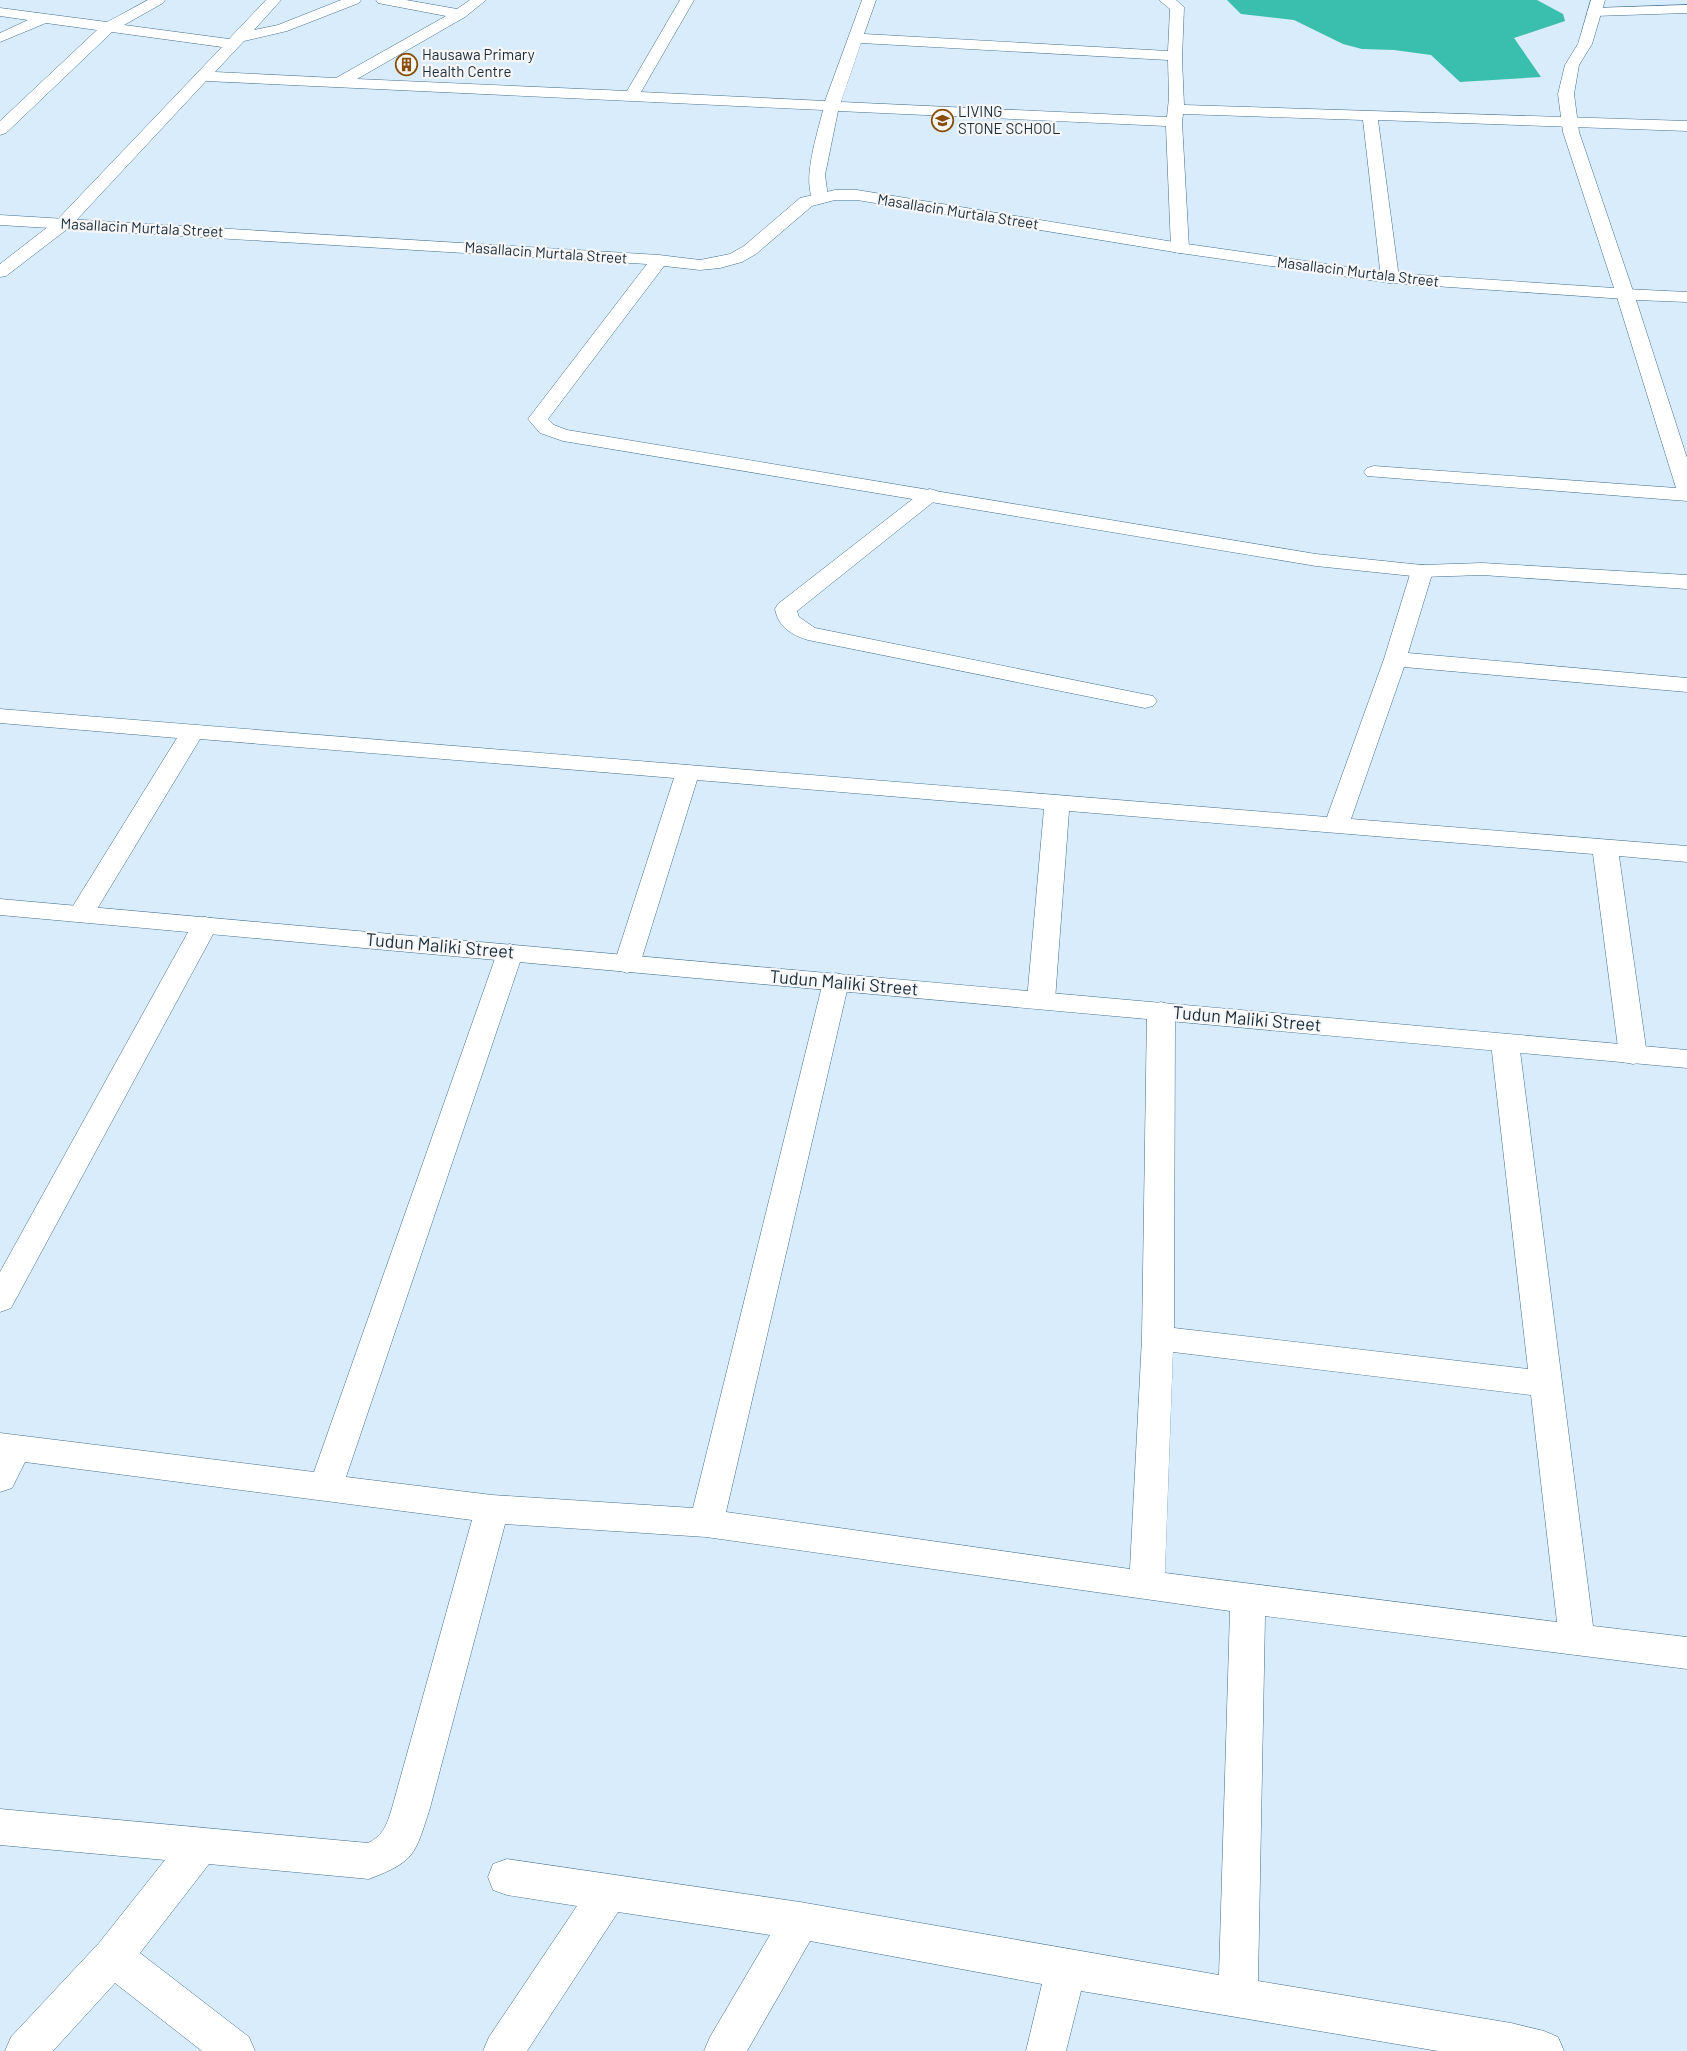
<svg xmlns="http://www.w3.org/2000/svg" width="1687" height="2051" font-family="Barlow,sans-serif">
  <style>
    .water { fill: #3abfae }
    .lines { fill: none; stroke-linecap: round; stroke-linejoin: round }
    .street-casing { stroke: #416f91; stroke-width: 1 }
    .secondary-casing { stroke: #416f91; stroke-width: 1 }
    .street { fill: #fff; fill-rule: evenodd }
    .secondary { fill: #fff; fill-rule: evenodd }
    .labels { text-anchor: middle; stroke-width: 4.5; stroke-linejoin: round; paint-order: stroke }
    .far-poi-label { font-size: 15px; fill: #192c3b; stroke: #f6f6f6; text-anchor: start }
    .far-street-label { font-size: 15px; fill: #192c3b; stroke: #f6f6f6 }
    .street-label { font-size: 18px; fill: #192c3b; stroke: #f6f6f6 }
  </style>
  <rect width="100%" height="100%" fill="#d9ecfc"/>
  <!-- water -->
  <polygon class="water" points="1227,0 1537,0 1563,14 1565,21 1514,38 1541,77 1460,82 1431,55 1394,50 1362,49 1343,44 1294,20 1241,14"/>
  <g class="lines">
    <defs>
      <g id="street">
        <path d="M148,0H165L163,3L124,25L229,39L266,0H281L254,30L278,25L341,0H361L359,3L287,31L244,41L215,72L336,78L446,16L383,4L378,3L376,0H406L457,9L470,0H486L465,17L357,79L627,91L680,0H694L641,92L825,101L862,0H876L864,34L1168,51L1170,9L1159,0H1176L1184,7L1182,59L1184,105L1687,121V131L1378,120L1399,278L1396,282L1390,283L1384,282L1381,278L1363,120L1183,114L1182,122L1189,248L1186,252L1180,253L1174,252L1171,248L1166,126L838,111L825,175L828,197L826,201H814C801,182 818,132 823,110L206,81L70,227L6,276L0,277V264L58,219L222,47L112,32L6,133L0,135V121L97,30L46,23L0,42V33L28,20L0,16V8L107,22ZM861,43L1168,60L1169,98L1167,117L841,102Z"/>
        <polygon points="1687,5 1687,13 1594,16 1589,15 1587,12 1589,9 1594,8"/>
        <polygon points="1625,289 1687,292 1687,302 1636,300 1687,458 1687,501 1367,476 1364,472 1367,468 1374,466 1676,488 1616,294 1619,290"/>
        <path d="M930,489L937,491L940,495L937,499L797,611L799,617L815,628L1153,696L1157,701L1153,706L1145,708L808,640C791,635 778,626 775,609L778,604L923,491Z"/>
        <polygon points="1422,565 1430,566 1433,571 1408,653 1687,678 1687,692 1404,667 1351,819 1687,846 1687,862 1619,856 1647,1055 1643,1062 1633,1064 1623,1062 1619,1055 1593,854 1069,811 1055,1000 1051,1006 1041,1009 1031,1006 1027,1000 1044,809 697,780 640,964 636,970 627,973 618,970 614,964 674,778 200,739 94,914 90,920 81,922 72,920 68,914 177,738 0,723 0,709 1327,817 1384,659 1411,571 1414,566"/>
        <polygon points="205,917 214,919 218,925 11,1308 0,1312 0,1272 192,925 196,919"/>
        <path d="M510,944L519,947L523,953L346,1477L492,1495L693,1508L823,982L826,976L836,973L846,976L849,982L726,1512L1130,1569L1142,1338L1147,1011L1151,1005L1161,1002L1171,1005L1175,1011L1174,1328L1528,1369L1491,1043L1495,1036L1505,1034L1515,1036L1519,1043L1593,1626L1687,1637V1669L1265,1616L1258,1981L1511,2023L1544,2031L1558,2037L1564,2051H1438L1081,1991L1066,2051H1026L1042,1984L810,1941L747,2051H704L710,2037L770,1935L618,1912L527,2051H483L489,2037L577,1906L507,1895L493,1890L488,1877L493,1864L507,1859L800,1902L1219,1975L1230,1611L706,1537L505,1524L430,1808C415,1854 416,1861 369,1879L209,1864L140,1953L249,2037L255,2051H202L115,1983L53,2051H5L11,2037L99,1943L165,1860L0,1845V1809L368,1843C384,1835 387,1824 392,1808L472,1520L25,1462L12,1488L0,1492V1433L314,1472L497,953L501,947ZM1173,1352L1531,1395L1557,1622L1165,1573Z"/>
      </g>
      <g id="secondary">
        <polygon points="1591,0 1605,0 1592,44 1579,65 1574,94 1579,132 1634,294 1631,298 1625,299 1390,283 1180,253 857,200 835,200 812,206 756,254 742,262 720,268 700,270 664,266 548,419 554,425 567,430 1316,554 1422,565 1482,563 1687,575 1687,589 1482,575 1422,577 1316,566 563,441 540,433 528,419 647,264 0,225 0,215 659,255 700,260 730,254 744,246 800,198 835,190 857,190 1180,243 1390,273 1614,288 1563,132 1558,94 1565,65 1578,44"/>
        <polygon points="0,899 1687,1050 1687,1068 0,915"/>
      </g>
    </defs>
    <!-- street casing -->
    <use href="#street" class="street-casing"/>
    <!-- secondary casing -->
    <use href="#secondary" class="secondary-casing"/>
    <!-- street -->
    <use href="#street" class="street"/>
    <!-- secondary -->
    <use href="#secondary" class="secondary"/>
  </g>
  <!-- icons -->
  <defs>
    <symbol id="building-ring" viewBox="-11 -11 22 22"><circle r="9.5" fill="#f6f6f6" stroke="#884e05" stroke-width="1.5"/><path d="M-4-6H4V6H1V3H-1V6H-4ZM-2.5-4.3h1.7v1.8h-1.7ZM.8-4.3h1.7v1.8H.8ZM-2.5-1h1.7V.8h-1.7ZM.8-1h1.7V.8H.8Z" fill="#884e05"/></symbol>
    <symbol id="school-ring" viewBox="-11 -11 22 22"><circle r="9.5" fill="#f6f6f6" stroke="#884e05" stroke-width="1.5"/><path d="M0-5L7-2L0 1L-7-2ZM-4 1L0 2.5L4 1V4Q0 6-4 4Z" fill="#884e05"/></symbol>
  </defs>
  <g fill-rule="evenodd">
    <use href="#building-ring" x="394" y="52" width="25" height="25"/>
    <use href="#school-ring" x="930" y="108" width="25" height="25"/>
  </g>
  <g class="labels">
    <!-- far-poi labels -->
    <g class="far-poi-label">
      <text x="422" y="60">Hausawa Primary<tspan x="422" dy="17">Health Centre</tspan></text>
      <text x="958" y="117">LIVING<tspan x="958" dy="17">STONE SCHOOL</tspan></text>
    </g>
    <!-- far-street labels -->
    <g class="far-street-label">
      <text transform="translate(958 212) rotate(9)" y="5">Masallacin Murtala Street</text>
      <text transform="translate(142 228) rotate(3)" y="5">Masallacin Murtala Street</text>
      <text transform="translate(546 253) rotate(4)" y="5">Masallacin Murtala Street</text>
      <text transform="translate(1358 272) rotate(7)" y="5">Masallacin Murtala Street</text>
    </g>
    <!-- street labels -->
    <g class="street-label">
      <text transform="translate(440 946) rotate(5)" y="6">Tudun Maliki Street</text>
      <text transform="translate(844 983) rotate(5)" y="6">Tudun Maliki Street</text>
      <text transform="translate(1247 1019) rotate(5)" y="6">Tudun Maliki Street</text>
    </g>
  </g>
</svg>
